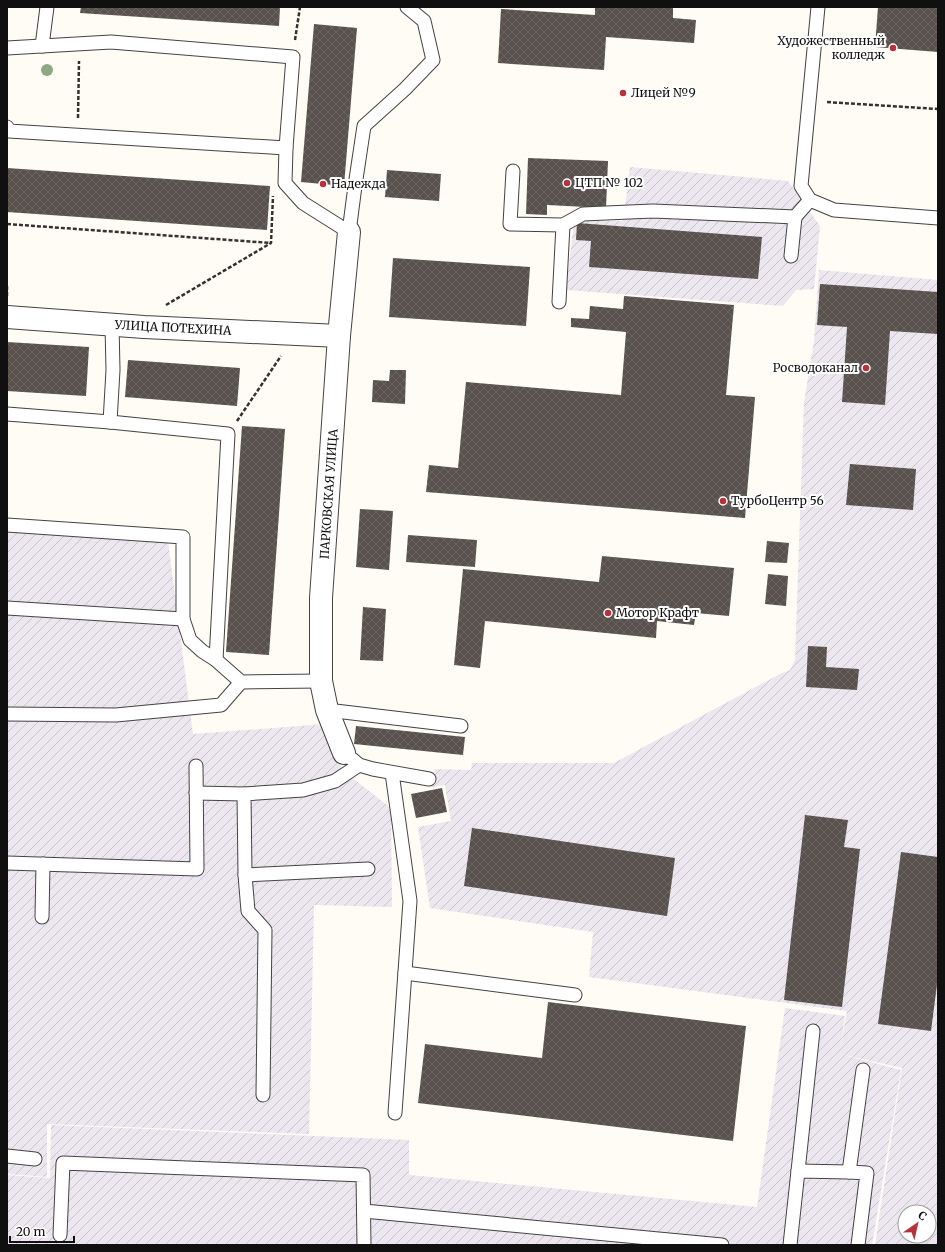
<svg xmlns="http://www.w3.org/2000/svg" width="945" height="1252" font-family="Merriweather,serif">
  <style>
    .industrial { fill: url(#industrial-furrows); fill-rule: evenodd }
    .building { fill: url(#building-cross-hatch) }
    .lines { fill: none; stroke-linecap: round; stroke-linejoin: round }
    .lane-casing { stroke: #434343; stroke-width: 15 }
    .street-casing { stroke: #434343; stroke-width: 24 }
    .path { stroke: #323232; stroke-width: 2.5; stroke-dasharray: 4 2; stroke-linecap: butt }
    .lane { stroke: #fff; stroke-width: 13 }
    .street { stroke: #fff; stroke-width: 22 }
    .tree { fill: #8ea882 }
    .poi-dot { fill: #b6323b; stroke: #fff; stroke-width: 1.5 }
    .labels { text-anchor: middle; stroke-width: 4; stroke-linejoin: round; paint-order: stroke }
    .poi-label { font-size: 12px; fill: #101010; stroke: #fff; text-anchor: start }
    .street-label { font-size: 12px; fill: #101010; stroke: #fff }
  </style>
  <defs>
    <pattern id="industrial-furrows" width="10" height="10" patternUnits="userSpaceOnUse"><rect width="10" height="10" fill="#ece6ee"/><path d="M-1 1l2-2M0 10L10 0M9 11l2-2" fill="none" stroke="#c9c4cb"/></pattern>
    <pattern id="building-cross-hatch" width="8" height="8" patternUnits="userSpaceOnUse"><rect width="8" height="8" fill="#58514d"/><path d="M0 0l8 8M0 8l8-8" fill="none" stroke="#6b6562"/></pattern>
  </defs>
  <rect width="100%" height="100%" fill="#fefcf4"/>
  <!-- industrial -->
  <g class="industrial">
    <polygon points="630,167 788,181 820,226 814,289 796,290 783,306 566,290 574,221 623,221"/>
    <path d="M819,270L938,280V1245H875L902,1068L840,1054L901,1070L872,1245H7V1175L50,1178L51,1125L409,1140V1175L757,1207L785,1008L845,1016L840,1051L847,1011L589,977L593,932L430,908L418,827L451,821L445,785L432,787L435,769L471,770L472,763H614L780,674L790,670L795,660L804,402L814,341ZM905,1212H929V1236H905Z"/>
    <polygon points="7,529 168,541 193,734 325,724 342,770 391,808 392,907 314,905 309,1134 47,1124 47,1177 7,1174"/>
  </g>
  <!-- building -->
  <g class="building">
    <polygon points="81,7 280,7 279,26 80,13"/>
    <polygon points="595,7 673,7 673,18 696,20 694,43 606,37 604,70 498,63 501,9 595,15"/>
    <polygon points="878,7 938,7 938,52 875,47"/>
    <polygon points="314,24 357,28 344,186 301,182"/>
    <polygon points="528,158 608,161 606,208 547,205 547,215 526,214"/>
    <polygon points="7,168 270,186 267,230 7,212"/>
    <polygon points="387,170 441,174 439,201 385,197"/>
    <polygon points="577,223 762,237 758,279 589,267 591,241 576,240"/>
    <polygon points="393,258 530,267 526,326 389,317"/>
    <polygon points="820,284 938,292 938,334 890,331 885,405 842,402 847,327 817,325"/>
    <polygon points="624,296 734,305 726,395 755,397 745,518 426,492 429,465 458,468 466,382 621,395 626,332 571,327 571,318 589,319 590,306 623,309"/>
    <polygon points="7,342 89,347 86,396 7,391"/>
    <polygon points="128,360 240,368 237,406 125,397"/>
    <polygon points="390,370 406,370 405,404 372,402 373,380 389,381"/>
    <polygon points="242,426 285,429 269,655 226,652"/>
    <polygon points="850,464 916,469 913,510 846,505"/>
    <polygon points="360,509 393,511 389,570 356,567"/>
    <polygon points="408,535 477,540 475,567 406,562"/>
    <polygon points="767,541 789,543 787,563 765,562"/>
    <polygon points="602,556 734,568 729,616 696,613 694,625 657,621 656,638 485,621 480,668 454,665 463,569 599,582"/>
    <polygon points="768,574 788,576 786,606 765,604"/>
    <polygon points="363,607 386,609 383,661 360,660"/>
    <polygon points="808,646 827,647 826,667 859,669 857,690 806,687"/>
    <polygon points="356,726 465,737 463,755 354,744"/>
    <polygon points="442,788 447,812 416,818 411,794"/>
    <polygon points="805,815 848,820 844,847 860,849 842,1007 784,1000"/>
    <polygon points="472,828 675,858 667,916 464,886"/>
    <polygon points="901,852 938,857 938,977 931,1031 878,1024"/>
    <polygon points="548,1002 746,1026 733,1141 418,1103 425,1044 542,1058"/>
  </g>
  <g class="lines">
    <defs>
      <g id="lane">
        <polyline points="818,7 801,186 810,200 834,210 938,218"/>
        <polyline points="42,46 47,7"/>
        <polyline points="7,48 111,42 293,57 286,148 9,131 7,127"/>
        <polyline points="286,148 285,183 303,203 349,232 355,186 364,126 405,89 433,60 424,21 407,7"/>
        <polyline points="513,171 510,224 563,225 583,214 653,211 795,217 810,200"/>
        <polyline points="791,256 795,217"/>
        <polyline points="559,302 563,225"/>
        <polyline points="7,414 110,422 113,370 112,325"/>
        <polyline points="110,422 228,434 216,660"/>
        <polyline points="7,525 183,537 183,619 190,640 202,651 216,660 241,682 321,681"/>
        <polyline points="7,608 183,619"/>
        <polyline points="327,710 461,726"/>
        <polyline points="7,714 116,715 221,705 241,682"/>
        <polyline points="352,759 359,765 373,769 429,779"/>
        <polyline points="359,765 335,781 303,790 244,794 245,875 368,869"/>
        <polyline points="392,773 410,901 395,1113"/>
        <polyline points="196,793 244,794"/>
        <polyline points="7,863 197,869 196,766"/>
        <polyline points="245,875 248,911 265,930 263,1095"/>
        <polyline points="42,917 43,864"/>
        <polyline points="405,973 575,995"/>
        <polyline points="7,1156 35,1159"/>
        <polyline points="798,1171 813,1031"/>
        <polyline points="849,1172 867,1173 858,1245"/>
        <polyline points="364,1211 722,1245"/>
        <polyline points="60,1235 63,1163 363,1175 364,1245"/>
        <polyline points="790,1245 798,1171 849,1172 863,1070"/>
      </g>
      <g id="street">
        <polyline points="7,317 144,327 339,336"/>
        <polyline points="344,753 327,710 321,681 321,598 339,336 349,232"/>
      </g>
    </defs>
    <!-- lane casing -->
    <use href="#lane" class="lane-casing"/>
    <!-- street casing -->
    <use href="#street" class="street-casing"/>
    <!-- path -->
    <g class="path">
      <polyline points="295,40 300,7"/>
      <polyline points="827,102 938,109"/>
      <polyline points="78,118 79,61"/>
      <polyline points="7,224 271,243"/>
      <polyline points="7,286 7,296"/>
      <polyline points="166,305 271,243 273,196"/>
      <polyline points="237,421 281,356"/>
    </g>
    <!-- lane -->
    <use href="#lane" class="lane"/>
    <!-- street -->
    <use href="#street" class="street"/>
  </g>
  <!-- trees -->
  <circle class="tree" cx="47" cy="70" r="6"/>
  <!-- markers -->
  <g class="poi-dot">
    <circle cx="893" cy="48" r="4"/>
    <circle cx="623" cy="93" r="4"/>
    <circle cx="567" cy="183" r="4"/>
    <circle cx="323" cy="184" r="4"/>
    <circle cx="866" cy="368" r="4"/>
    <circle cx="723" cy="501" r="4"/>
    <circle cx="608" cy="613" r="4"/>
  </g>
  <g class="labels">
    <!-- poi labels -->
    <g class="poi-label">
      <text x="885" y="45" text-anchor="end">Художественный<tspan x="885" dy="14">колледж</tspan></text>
      <text x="631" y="97">Лицей №9</text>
      <text x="575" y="187">ЦТП № 102</text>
      <text x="331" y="188">Надежда</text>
      <text x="858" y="372" text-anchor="end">Росводоканал</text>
      <text x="731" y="505">ТурбоЦентр 56</text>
      <text x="616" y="617">Мотор Крафт</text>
    </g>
    <!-- street labels -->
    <g class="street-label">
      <text transform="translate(173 328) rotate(3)" y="4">УЛИЦА ПОТЕХИНА</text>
      <text transform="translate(329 494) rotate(-86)" y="4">ПАРКОВСКАЯ УЛИЦА</text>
    </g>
  </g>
  <!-- border -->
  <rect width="945" height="1252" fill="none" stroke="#101010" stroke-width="16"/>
  <!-- north arrow -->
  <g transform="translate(917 1224) rotate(34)"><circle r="19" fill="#ffffff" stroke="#9f9f9f"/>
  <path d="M0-3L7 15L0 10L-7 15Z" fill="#b6323b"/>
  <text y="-6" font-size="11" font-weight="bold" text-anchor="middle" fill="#101010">С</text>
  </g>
  <!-- scale -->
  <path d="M10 1236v6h64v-6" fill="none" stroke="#101010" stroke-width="2"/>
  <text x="16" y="1236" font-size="12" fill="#101010" stroke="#ffffff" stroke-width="3" paint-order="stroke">20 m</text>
</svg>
